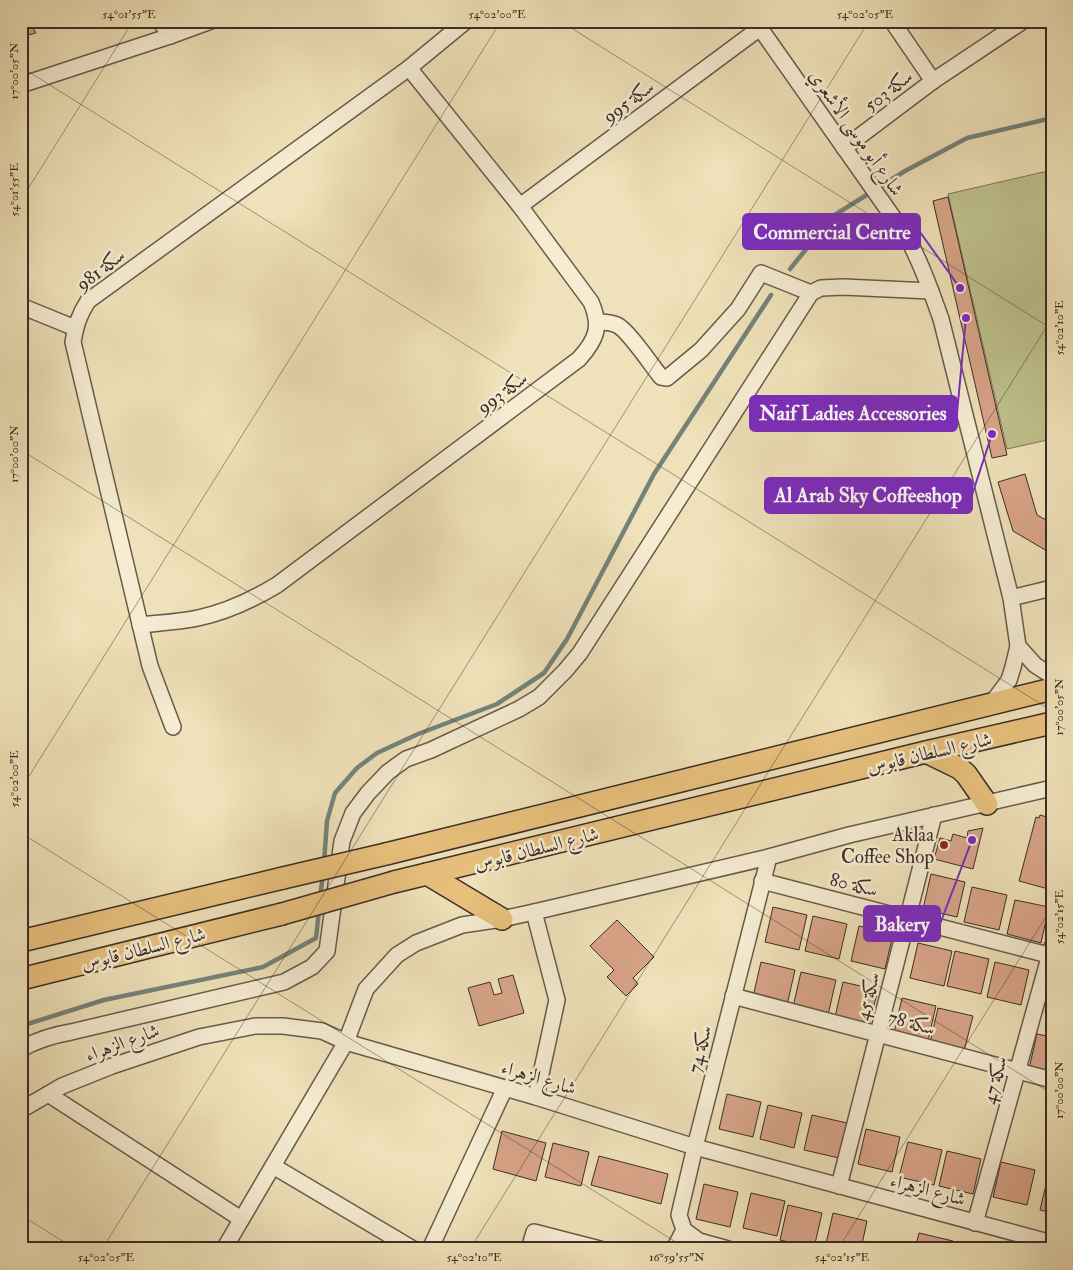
<svg xmlns="http://www.w3.org/2000/svg" width="1073" height="1270" font-family="'IM FELL Double Pica',Amiri,serif">
  <style>
    .green { fill: #bec18c; stroke: #7c775a }
    .lines { fill: none; stroke-linecap: round; stroke-linejoin: round }
    .stream { stroke: #74837b; stroke-width: 4.5 }
    .building { fill: #d8a489; stroke: #3b2d29 }
    .minor-casing { stroke: #685a4d; stroke-width: 18 }
    .highway-casing { stroke: #3b2d29; stroke-width: 24 }
    .minor { stroke: #f5ecd2; stroke-width: 15 }
    .highway { stroke: #e8c07c; stroke-width: 21 }
    .highway-bridge-casing { stroke: #3b2d29; stroke-width: 24; stroke-linecap: butt }
    .highway-bridge { stroke: #e8c07c; stroke-width: 21 }
    .ticks { fill: none; stroke: #3b2d29; stroke-width: 1; stroke-opacity: 0.45 }
    .poi-dot { fill: #8f2418; stroke: #f5ecd2; stroke-width: 2 }
    .labels { text-anchor: middle; stroke-width: 5; stroke-linejoin: round; paint-order: stroke }
    .street-label { font-size: 19px; fill: #3b2d29; stroke: #f5ecd2 }
    .poi-label { font-size: 19px; fill: #3b2d29; stroke: #f5ecd2; text-anchor: end }
    .leader { fill: none; stroke: #7b2cbf; stroke-width: 2 }
    .callout-dot { fill: #7b2cbf; stroke: #f5ecd2; stroke-width: 2 }
    .callout { fill: #7b2cbf; stroke: #7b2cbf; stroke-width: 2 }
    .callout-label { font-size: 20px; text-anchor: middle; font-weight: bold; fill: #fff }
    .neatline { fill: none; stroke: #3b2d29; stroke-width: 2 }
    .ticks-label { font-size: 12px; text-anchor: middle; fill: #3b2d29 }
  </style>
  <rect width="100%" height="100%" fill="#efe1b9"/>
  <filter id="stains"><feTurbulence type="fractalNoise" baseFrequency=".004" numOctaves="4"/><feColorMatrix values="0 0 0 0 .2 0 0 0 0 .09 0 0 0 0 .02 0 0 0 .5 -.17"/></filter>
  <radialGradient id="worn" r=".72"><stop offset=".6" stop-color="#630" stop-opacity="0"/><stop offset="1" stop-color="#630" stop-opacity=".3"/></radialGradient>
  <!-- green -->
  <polygon class="green" points="1052,170 1052,439 1007,449 948,194"/>
  <g class="lines">
    <!-- stream -->
    <g class="stream">
      <polyline points="790,269 833,216 905,171 967,138 1052,118"/>
      <polyline points="324,863 327,821 335,793 357,768 377,753 418,734 497,704 544,673 567,639 654,474 771,295"/>
      <polyline points="320,897 323,875"/>
      <polyline points="21,1026 104,1000 263,967 316,938 319,910"/>
    </g>
  </g>
  <!-- building -->
  <g class="building">
    <polygon points="21,21 28,21 36,33 21,37"/>
    <polygon points="948,197 1007,455 992,458 933,201"/>
    <polygon points="1025,474 1037,515 1052,523 1052,554 1013,531 998,482"/>
    <polygon points="1048,811 1052,812 1052,890 1019,881 1036,817 1039,818 1040,815 1047,817"/>
    <polygon points="983,828 973,869 934,859 940,838 951,841 953,834 967,838 968,831"/>
    <polygon points="931,874 965,882 957,917 923,909"/>
    <polygon points="972,887 1007,895 999,930 964,922"/>
    <polygon points="1015,900 1049,907 1041,943 1007,934"/>
    <polygon points="773,907 807,915 799,950 765,942"/>
    <polygon points="813,916 847,924 839,959 805,951"/>
    <polygon points="617,920 654,957 633,978 638,984 626,996 607,977 614,970 590,946"/>
    <polygon points="859,926 893,934 885,969 851,961"/>
    <polygon points="918,943 952,951 944,986 910,978"/>
    <polygon points="955,951 989,959 981,994 947,986"/>
    <polygon points="761,962 795,970 787,1005 753,997"/>
    <polygon points="995,962 1029,970 1021,1005 987,997"/>
    <polygon points="801,972 836,980 828,1015 793,1007"/>
    <polygon points="513,975 524,1013 479,1026 468,988 490,982 494,995 502,993 498,979"/>
    <polygon points="843,982 878,990 869,1025 835,1017"/>
    <polygon points="1052,984 1052,1014 1045,1012"/>
    <polygon points="902,998 936,1006 928,1041 894,1033"/>
    <polygon points="938,1008 973,1016 964,1051 930,1043"/>
    <polygon points="1037,1034 1052,1037 1052,1074 1029,1069"/>
    <polygon points="727,1094 761,1102 753,1137 719,1129"/>
    <polygon points="768,1105 802,1113 794,1148 760,1139"/>
    <polygon points="812,1115 847,1123 839,1158 804,1150"/>
    <polygon points="866,1129 900,1137 892,1172 858,1164"/>
    <polygon points="502,1131 546,1143 536,1181 493,1169"/>
    <polygon points="908,1142 942,1150 934,1185 899,1177"/>
    <polygon points="553,1143 589,1152 581,1186 545,1177"/>
    <polygon points="947,1151 981,1159 973,1194 939,1186"/>
    <polygon points="599,1156 668,1174 661,1204 591,1185"/>
    <polygon points="1001,1162 1035,1170 1027,1205 993,1197"/>
    <polygon points="1048,1176 1052,1176 1052,1213 1040,1210"/>
    <polygon points="704,1184 738,1192 730,1227 696,1219"/>
    <polygon points="751,1193 785,1201 777,1236 743,1228"/>
    <polygon points="788,1205 822,1213 814,1248 780,1240"/>
    <polygon points="833,1213 867,1221 861,1249 825,1248"/>
    <polygon points="919,1233 953,1241 951,1249 915,1249"/>
    <polygon points="956,1244 975,1249 955,1249"/>
  </g>
  <g class="lines">
    <defs>
      <g id="minor">
        <polyline points="160,21 170,36"/>
        <path d="M755,21L907,237C921,263 931,291 941,319L1011,598L1018,646L1013,667L1009,680L992,703"/>
        <polyline points="892,21 933,81"/>
        <polyline points="21,85 170,36 211,21"/>
        <polyline points="844,148 933,81 1023,21"/>
        <polyline points="520,206 760,28"/>
        <polyline points="21,306 75,328"/>
        <path d="M597,322C604,322 611,322 617,325C628,330 652,366 661,377L667,378L701,350L738,309L761,273L811,293"/>
        <polyline points="1011,598 1052,588"/>
        <path d="M140,625C159,623 179,622 198,618C227,612 252,600 277,585L579,359C596,340 602,327 591,302L520,206L409,68"/>
        <polyline points="1018,646 1035,665 1052,676"/>
        <path d="M173,727L150,666L73,342C76,325 79,315 88,301L409,68L466,21"/>
        <polyline points="762,881 1052,956"/>
        <polyline points="534,912 557,1000 536,1097"/>
        <polyline points="733,996 1052,1080"/>
        <path d="M21,1049C37,1040 53,1035 71,1032L284,982L312,967L327,951L342,841L353,813L368,793L388,772L406,759L431,750L519,709L539,697L565,671L580,653L811,293L821,288L843,287L931,291"/>
        <polyline points="48,1094 241,1219"/>
        <polyline points="21,1110 62,1086 112,1066 199,1037 255,1026 283,1026 322,1031 346,1042 536,1097 695,1147 1052,1243"/>
        <polyline points="273,1166 413,1249"/>
        <polyline points="839,1186 934,815"/>
        <polyline points="975,1223 1052,947"/>
        <polyline points="684,1230 699,1241 728,1249"/>
        <polyline points="224,1249 346,1042 366,989 397,955 416,943 462,925 502,919 534,912 769,857 849,835 1052,788"/>
        <polyline points="430,1249 505,1088"/>
        <polyline points="529,1249 534,1232 600,1249"/>
        <polyline points="674,1249 684,1230 679,1215 695,1147 769,857"/>
      </g>
      <g id="highway">
        <polyline points="926,752 959,768 966,774 987,804"/>
        <polyline points="386,854 1052,689"/>
        <polyline points="427,874 502,919"/>
        <polyline points="394,882 926,752 1052,723"/>
        <polyline points="21,941 283,878"/>
        <polyline points="21,979 282,914"/>
      </g>
    </defs>
    <!-- minor casing -->
    <use href="#minor" class="minor-casing"/>
    <!-- highway casing -->
    <use href="#highway" class="highway-casing"/>
    <!-- minor -->
    <use href="#minor" class="minor"/>
    <!-- highway -->
    <use href="#highway" class="highway"/>
    <defs>
      <g id="highway-bridge">
        <polyline points="283,878 386,854"/>
        <polyline points="282,914 394,882"/>
      </g>
    </defs>
    <!-- highway-bridge casing -->
    <use href="#highway-bridge" class="highway-bridge-casing"/>
    <!-- highway-bridge -->
    <use href="#highway-bridge" class="highway-bridge"/>
  </g>
  <!-- ticks -->
  <path class="ticks" d="M560,21L1052,329M21,67L1052,711M21,200L133,21M21,450L1052,1094M21,789L501,21M21,833L687,1249M21,1215L75,1249M102,1249L869,21M470,1249L1052,318M838,1249L1052,907"/>
  <!-- markers -->
  <circle class="poi-dot" cx="944" cy="845" r="5"/>
  <g class="labels">
    <!-- street labels -->
    <g class="street-label">
      <text transform="translate(888 90) rotate(-38)" y="7">سكة 503</text>
      <text transform="translate(628 101) rotate(-37)" y="7">سكة 995</text>
      <text transform="translate(857 132) rotate(55)" y="7">شارع أبو موسى الأشعري</text>
      <text transform="translate(100 269) rotate(-38)" y="7">سكة 981</text>
      <text transform="translate(502 392) rotate(-37)" y="7">سكة 993</text>
      <text transform="translate(929 752) rotate(-13)" y="7">شارع السلطان قابوس</text>
      <text transform="translate(536 848) rotate(-14)" y="7">شارع السلطان قابوس</text>
      <text transform="translate(854 884) rotate(14)" y="7">سكة 80</text>
      <text transform="translate(143 948) rotate(-14)" y="7">شارع السلطان قابوس</text>
      <text transform="translate(867 996) rotate(-76)" y="7">سكة 45</text>
      <text transform="translate(912 1022) rotate(15)" y="7">سكة 78</text>
      <text transform="translate(122 1042) rotate(-20)" y="7">شارع الزهراء</text>
      <text transform="translate(699 1049) rotate(-76)" y="7">سكة 74</text>
      <text transform="translate(539 1077) rotate(17)" y="7">شارع الزهراء</text>
      <text transform="translate(994 1080) rotate(-75)" y="7">سكة 47</text>
      <text transform="translate(928 1189) rotate(15)" y="7">شارع الزهراء</text>
    </g>
    <!-- poi labels -->
    <g class="poi-label">
      <text x="934" y="841">Aklaa<tspan x="934" dy="22">Coffee Shop</tspan></text>
    </g>
  </g>
  <!-- callouts -->
  <path class="leader" d="M960 288L920 232M966 318L957 413M992 434L972 495M972 840L940 924"/>
  <g class="callout-dot">
    <circle cx="960" cy="288" r="5"/>
    <circle cx="966" cy="318" r="5"/>
    <circle cx="992" cy="434" r="5"/>
    <circle cx="972" cy="840" r="5"/>
  </g>
  <g class="callout">
    <rect x="743" y="214" width="177" height="35" rx="5"/>
    <rect x="750" y="396" width="207" height="35" rx="5"/>
    <rect x="765" y="478" width="207" height="35" rx="5"/>
    <rect x="864" y="906" width="76" height="35" rx="5"/>
  </g>
  <g class="callout-label">
    <text x="832" y="239">Commercial Centre</text>
    <text x="853" y="420">Naif Ladies Accessories</text>
    <text x="868" y="502">Al Arab Sky Coffeeshop</text>
    <text x="902" y="931">Bakery</text>
  </g>
  <!-- margin -->
  <rect width="1073" height="1270" fill="none" stroke="#efe1b9" stroke-width="55"/>
  <rect x="28" y="28" width="1018" height="1214" class="neatline"/>
  <g class="ticks-label">
    <text x="129" y="18">54°01'55"E</text>
    <text x="497" y="18">54°02'00"E</text>
    <text x="865" y="18">54°02'05"E</text>
    <text transform="translate(14 71) rotate(-90)" y="4">17°00'05"N</text>
    <text transform="translate(14 190) rotate(-90)" y="4">54°01'55"E</text>
    <text transform="translate(1059 328) rotate(-90)" y="4">54°02'10"E</text>
    <text transform="translate(14 454) rotate(-90)" y="4">17°00'00"N</text>
    <text transform="translate(1059 707) rotate(-90)" y="4">17°00'05"N</text>
    <text transform="translate(14 779) rotate(-90)" y="4">54°02'00"E</text>
    <text transform="translate(1059 917) rotate(-90)" y="4">54°02'15"E</text>
    <text transform="translate(1059 1090) rotate(-90)" y="4">17°00'00"N</text>
    <text x="106" y="1261">54°02'05"E</text>
    <text x="474" y="1261">54°02'10"E</text>
    <text x="677" y="1261">16°59'55"N</text>
    <text x="842" y="1261">54°02'15"E</text>
  </g>
  <rect width="100%" height="100%" filter="url(#stains)"/>
  <rect width="100%" height="100%" fill="url(#worn)"/>
</svg>
